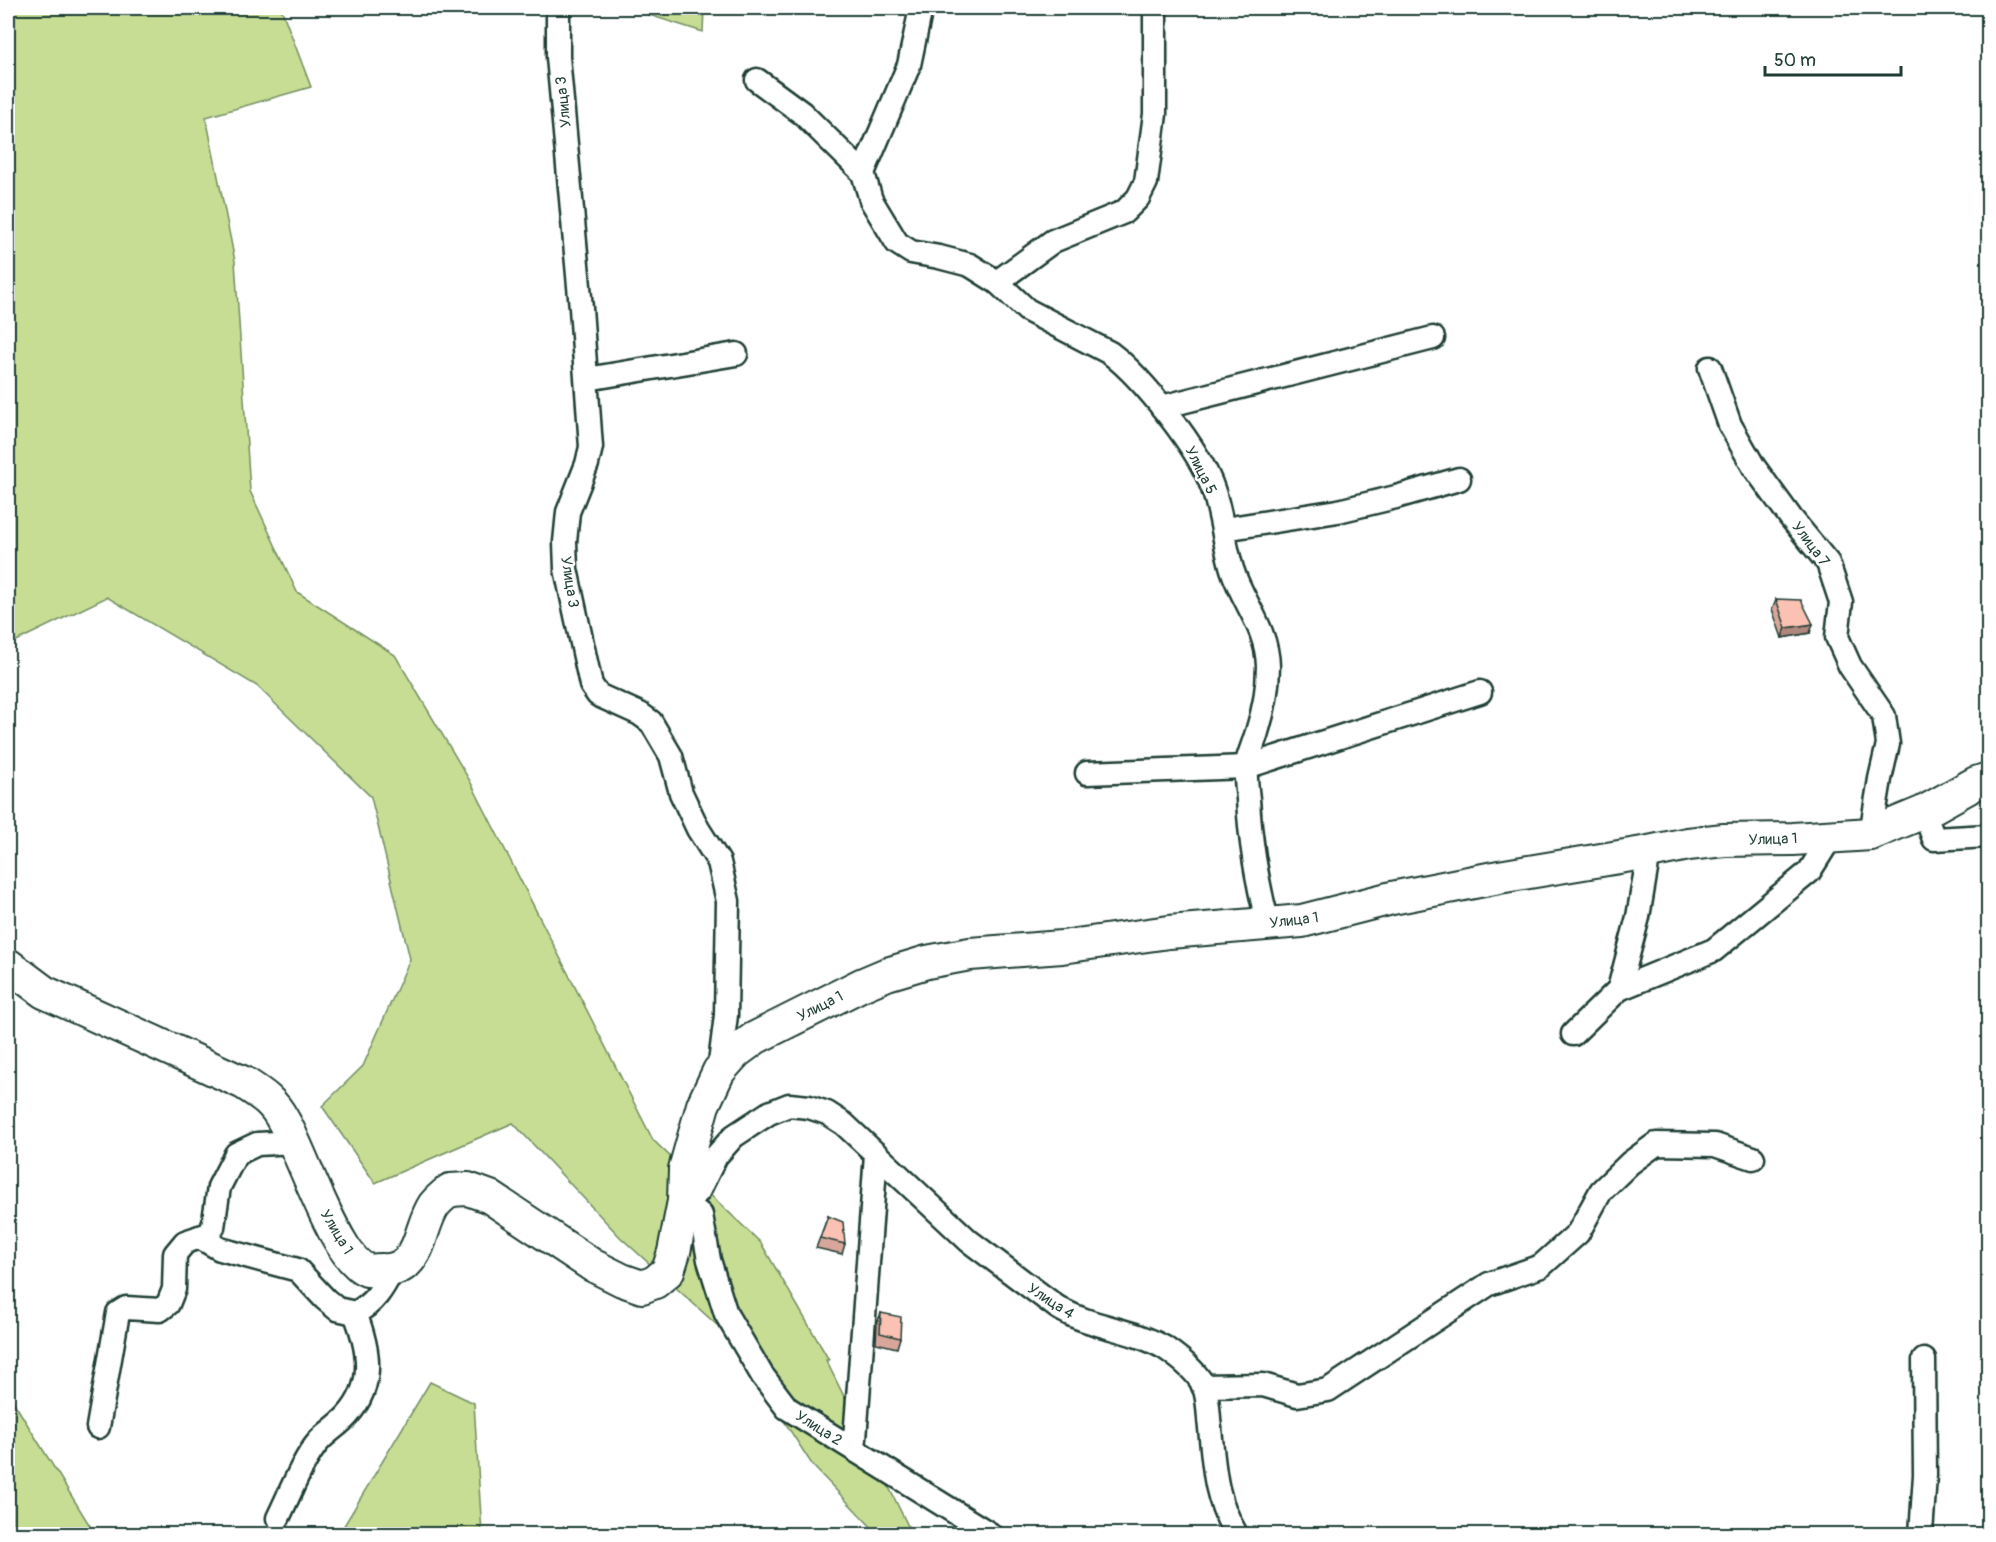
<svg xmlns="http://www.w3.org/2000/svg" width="1996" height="1542" font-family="Pangolin,sans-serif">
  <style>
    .green { fill: #c6dd93; stroke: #728d64; stroke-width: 1.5 }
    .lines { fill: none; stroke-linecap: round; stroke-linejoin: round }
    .street-casing { stroke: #1f3d34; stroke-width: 27 }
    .secondary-casing { stroke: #1f3d34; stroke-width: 36 }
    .street { stroke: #fff; stroke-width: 22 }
    .secondary { stroke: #fff; stroke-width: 32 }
    .wall { fill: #d8a69a; stroke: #1f3d34; stroke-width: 1.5 }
    .shaded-wall { fill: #b0877d; stroke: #1f3d34; stroke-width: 1.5 }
    .building { fill: #fbc1b3; stroke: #1f3d34; stroke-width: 1.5 }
    .labels { text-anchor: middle; stroke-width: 5; stroke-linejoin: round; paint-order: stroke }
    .street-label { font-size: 15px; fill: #1f3d34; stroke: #fff }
  </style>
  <rect width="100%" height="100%" fill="#fff"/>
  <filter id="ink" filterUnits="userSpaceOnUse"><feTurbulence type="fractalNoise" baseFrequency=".0167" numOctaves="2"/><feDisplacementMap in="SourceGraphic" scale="12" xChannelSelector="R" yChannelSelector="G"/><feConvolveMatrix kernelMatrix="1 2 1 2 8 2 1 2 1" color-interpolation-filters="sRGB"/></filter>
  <g filter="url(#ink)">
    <!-- green -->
    <g class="green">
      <polygon points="8,8 281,8 311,87 206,117 235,261 250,491 297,592 395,655 470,781 653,1140 761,1243 829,1360 826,1360 912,1534 878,1534 813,1466 729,1336 620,1237 513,1123 375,1183 322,1106 363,1066 410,959 371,797 257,686 107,597 8,645"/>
      <polygon points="627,8 704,8 703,32"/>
      <polygon points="430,1382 474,1403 482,1534 339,1534"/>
      <polygon points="8,1393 95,1534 8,1534"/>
    </g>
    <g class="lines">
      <defs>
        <g id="street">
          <polyline points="558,8 558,57 581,308 591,447 587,464 568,512 565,542 566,569 591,685 598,695 640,714 651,722 671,756 681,793 698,829 719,862 728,901 726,1015 719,1071"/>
          <path d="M757,80L802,113L863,173L871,200L897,243L911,252L939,257L970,265L997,282L1027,310L1110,353C1143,378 1200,450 1213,489C1222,515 1224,543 1232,569C1243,603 1267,628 1268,666C1268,689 1264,710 1257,732C1254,743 1248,756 1246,767C1245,777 1247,789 1248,799C1250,841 1257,882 1268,924"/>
          <polyline points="863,173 909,65 921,8"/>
          <polyline points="997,282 1053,241 1124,212 1138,198 1146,182 1155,114 1155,8"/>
          <polyline points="1710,368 1730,425 1754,467 1791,518 1828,563 1841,602 1837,637 1850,666 1884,716 1888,744 1880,779 1871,834"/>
          <polyline points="587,379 736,354"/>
          <polyline points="1162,407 1433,338"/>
          <polyline points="1224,529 1338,511 1396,497 1459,479"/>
          <polyline points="1087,773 1246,767 1480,692"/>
          <polyline points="1924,812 1934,839 1988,836"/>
          <polyline points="1619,989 1714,950 1809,872 1831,837"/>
          <polyline points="1573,1034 1619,989 1638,917 1649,852"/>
          <polyline points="199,1237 220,1249 298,1270 325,1299 337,1309 355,1313"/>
          <polyline points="1203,1386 1263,1385 1297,1395 1328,1390 1489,1284 1541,1266 1578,1233 1601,1191 1630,1163 1656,1144 1715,1145 1753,1158"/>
          <polyline points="98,1427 118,1313 126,1308 160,1310 168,1304 174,1289 175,1254 185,1242 209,1234 213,1227 219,1187 236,1154 257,1144 295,1142"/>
          <polyline points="855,1439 876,1154"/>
          <path d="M278,1518C289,1496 303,1459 319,1441C327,1432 339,1425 347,1416C376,1384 369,1349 355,1313C374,1304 383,1288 392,1271"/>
          <path d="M990,1534L787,1408L762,1375L726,1314L709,1260L701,1215L684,1201L698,1192L716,1156L734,1136L769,1113L789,1105L809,1107L827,1113L844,1124L969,1241L1057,1307C1090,1328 1131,1328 1165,1348C1178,1357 1198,1372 1204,1387C1209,1400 1208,1414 1210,1428C1214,1469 1215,1498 1236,1534"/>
          <polyline points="1921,1534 1925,1475 1924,1360"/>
        </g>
        <path id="secondary" d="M8,965L44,992L244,1083C261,1094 273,1101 283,1120C301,1149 336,1260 367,1270C370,1271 377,1270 381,1270C390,1271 398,1269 406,1263C422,1248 422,1223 434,1205C438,1200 445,1194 450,1190L468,1189L490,1197L592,1265L622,1280L642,1287L655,1282L668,1271L674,1252L684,1201L685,1169L703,1105L719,1071L736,1052L755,1038L861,985L887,974L927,962L970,954L1062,947L1169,932L1302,921L1392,898L1499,877L1649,852L1688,844L1724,840L1793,839L1871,834L1924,812L1976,783L1988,779"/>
      </defs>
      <!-- street casing -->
      <use href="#street" class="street-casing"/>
      <!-- secondary casing -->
      <use href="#secondary" class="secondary-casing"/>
      <!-- street -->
      <use href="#street" class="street"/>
      <!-- secondary -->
      <use href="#secondary" class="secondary"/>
    </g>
    <!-- wall -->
    <g class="wall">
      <polygon points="1776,599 1810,633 1782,638 1772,609"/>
      <polygon points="828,1216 845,1244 842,1254 816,1248"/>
      <polygon points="881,1313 900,1338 897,1348 876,1343 877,1323"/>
    </g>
    <!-- shaded-wall -->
    <polygon class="shaded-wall" points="1813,624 1810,633 1782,638 1786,628"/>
    <!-- building -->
    <g class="building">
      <polygon points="1776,599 1801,600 1813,624 1786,628"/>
      <polygon points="828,1216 843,1222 845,1244 820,1238"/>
      <polygon points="881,1313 901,1317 900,1338 880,1333"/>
    </g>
  </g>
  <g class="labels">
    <!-- street labels -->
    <g class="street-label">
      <text transform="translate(563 102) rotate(-96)" y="5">Улица 3</text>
      <text transform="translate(1201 470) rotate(63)" y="5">Улица 5</text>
      <text transform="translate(1811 544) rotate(53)" y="5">Улица 7</text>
      <text transform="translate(570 582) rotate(81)" y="5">Улица 3</text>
      <text transform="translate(1773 839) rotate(-2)" y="5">Улица 1</text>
      <text transform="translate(1294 920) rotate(-7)" y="5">Улица 1</text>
      <text transform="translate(820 1006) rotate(-27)" y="5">Улица 1</text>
      <text transform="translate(337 1232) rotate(59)" y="5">Улица 1</text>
      <text transform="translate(1051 1301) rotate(33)" y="5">Улица 4</text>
      <text transform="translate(819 1428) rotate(32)" y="5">Улица 2</text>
    </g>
  </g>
  <!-- margin -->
  <rect width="1996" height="1542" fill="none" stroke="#fff" stroke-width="30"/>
  <rect x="15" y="15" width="1966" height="1512" fill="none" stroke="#1f3d34" stroke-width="2" filter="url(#ink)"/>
  <!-- scale -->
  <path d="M1765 66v9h136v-9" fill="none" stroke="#1f3d34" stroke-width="3"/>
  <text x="1774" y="66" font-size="18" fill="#1f3d34" stroke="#ffffff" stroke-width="4.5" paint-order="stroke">50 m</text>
</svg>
